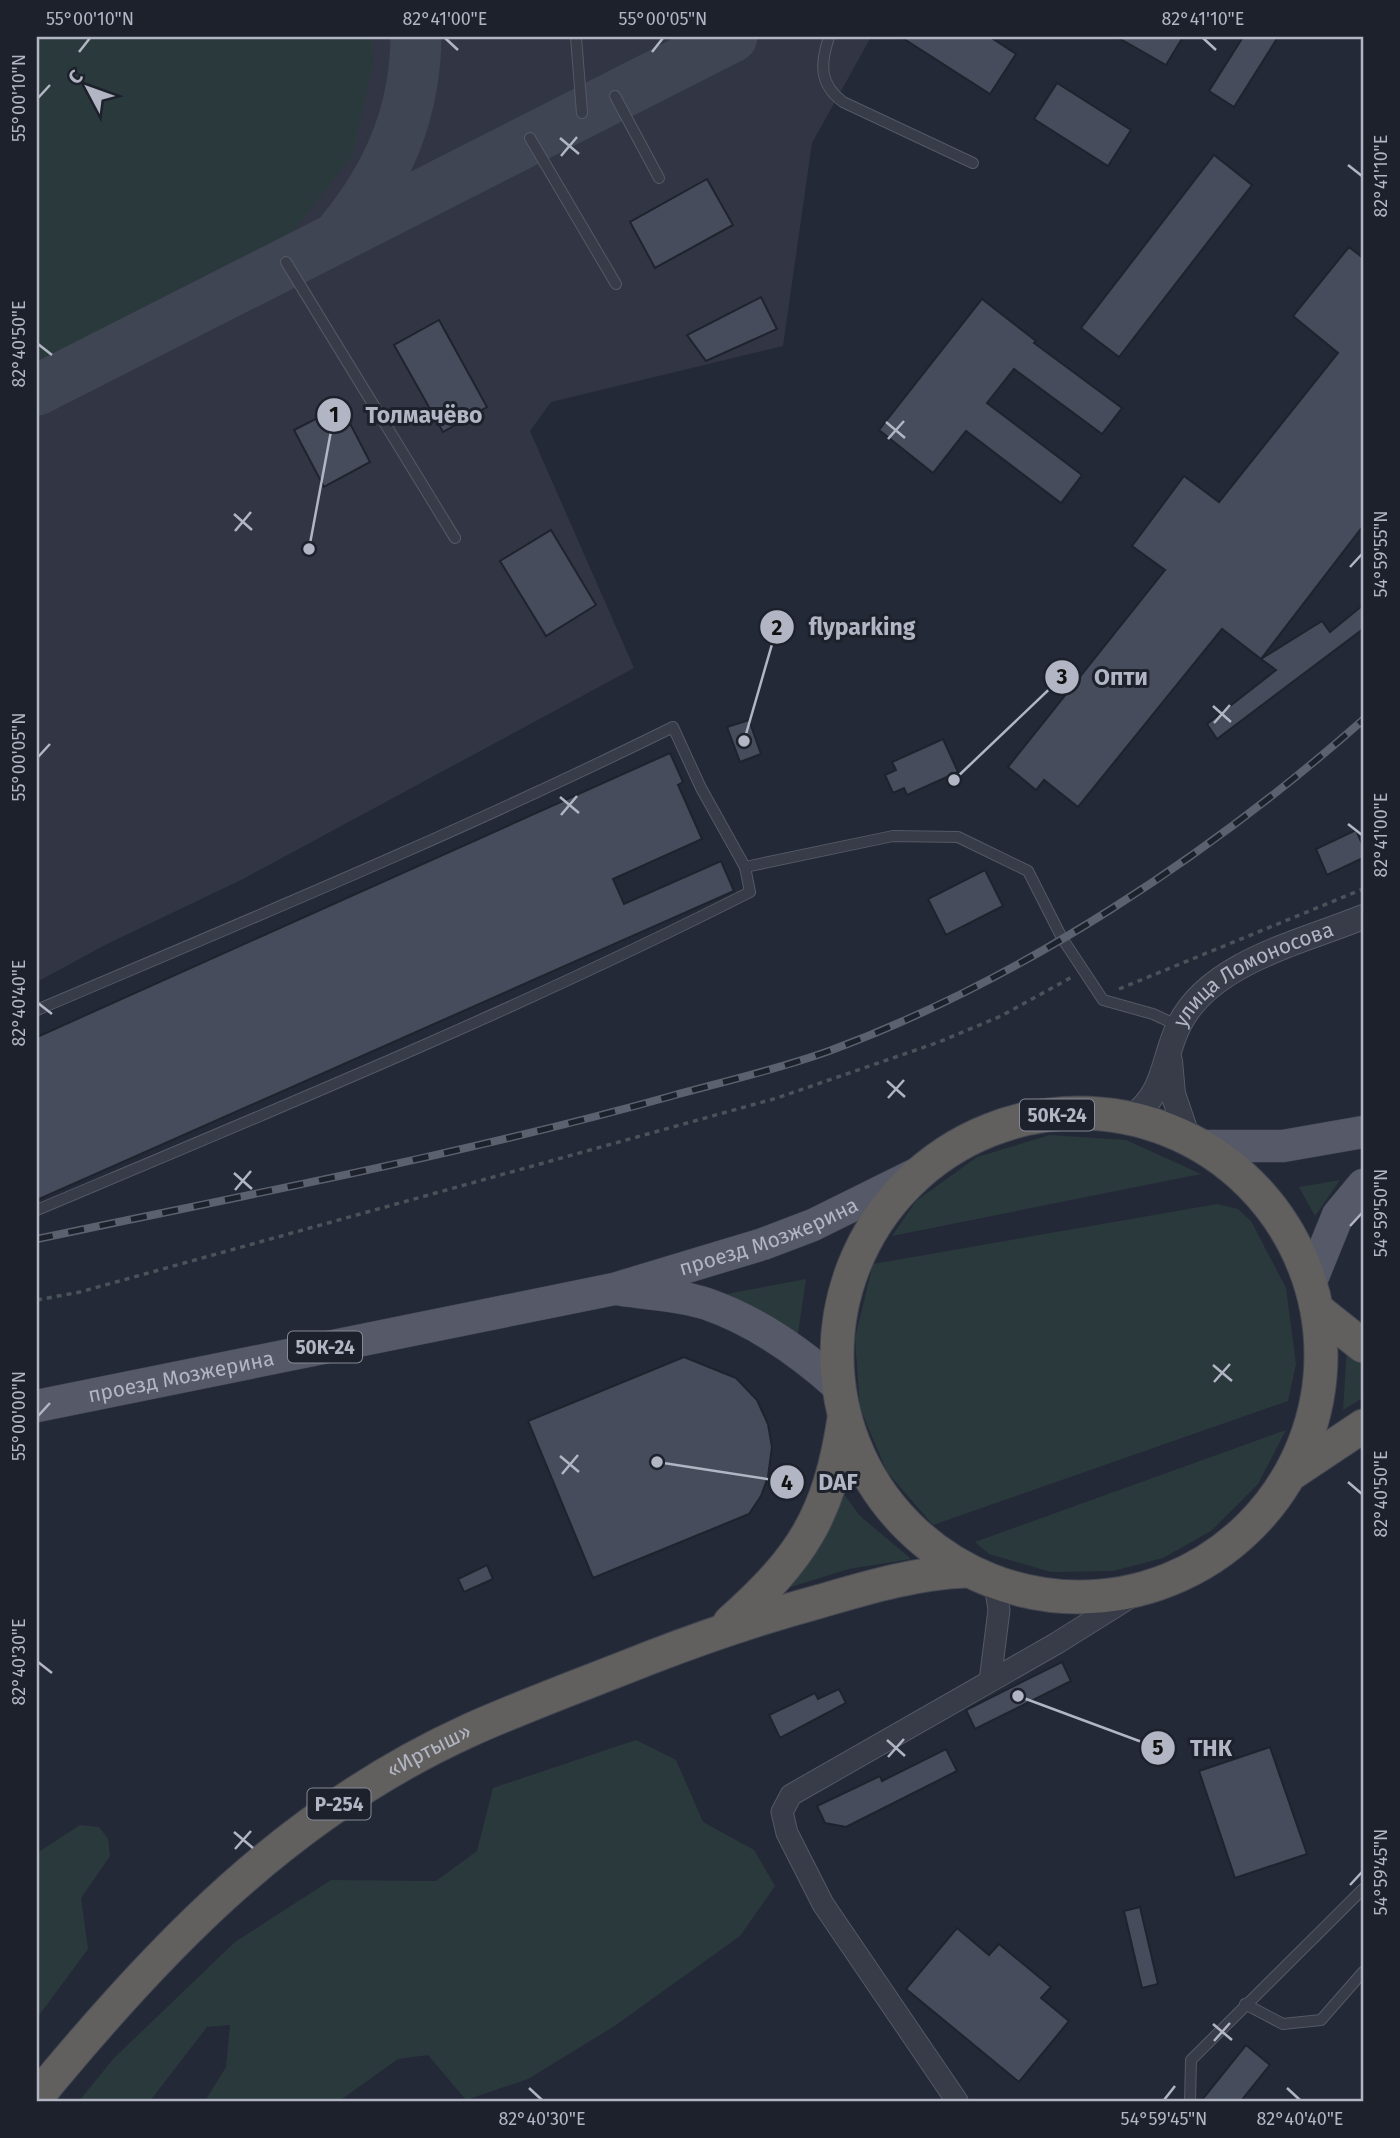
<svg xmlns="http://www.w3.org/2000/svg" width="1400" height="2138" font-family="'Fira Sans',sans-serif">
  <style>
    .airport { fill: #323644 }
    .green { fill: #2a393c }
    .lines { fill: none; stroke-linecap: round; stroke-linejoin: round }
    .taxiway { stroke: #404554; stroke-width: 51 }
    .building { fill: #464c5b; stroke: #1f232e; stroke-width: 2 }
    .service-casing { stroke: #555965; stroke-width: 12 }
    .minor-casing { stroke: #555965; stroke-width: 23 }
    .tertiary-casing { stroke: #555965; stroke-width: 26 }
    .primary-casing { stroke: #414551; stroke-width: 33 }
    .trunk-casing { stroke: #424652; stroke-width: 35 }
    .path { stroke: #485459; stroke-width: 3.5; stroke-dasharray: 5 5; stroke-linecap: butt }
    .service { stroke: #373c48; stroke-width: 10 }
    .minor { stroke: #373c48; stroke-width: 21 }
    .tertiary { stroke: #373c48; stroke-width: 24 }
    .primary { stroke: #565a68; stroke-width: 32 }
    .trunk { stroke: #62605e; stroke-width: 33 }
    .rail-casing { stroke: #5c6170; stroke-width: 8 }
    .rail { stroke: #1d212c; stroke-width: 5; stroke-dasharray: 16; stroke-linecap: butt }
    .ticks { fill: none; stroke: #b2b6c4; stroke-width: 2.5 }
    .labels { text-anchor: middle; stroke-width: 6; stroke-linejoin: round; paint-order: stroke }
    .shield { fill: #1d212c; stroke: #858996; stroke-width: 2 }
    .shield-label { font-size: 19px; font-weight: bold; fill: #b2b6c4 }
    .street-label { font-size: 21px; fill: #b2b6c4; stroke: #1d212c }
    .leader { fill: none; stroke: #b2b6c4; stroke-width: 2.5 }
    .callout-dot { fill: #b2b6c4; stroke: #1d212c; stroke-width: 2.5 }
    .mark-label { font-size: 21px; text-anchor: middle; font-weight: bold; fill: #111 }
    .callout-label { font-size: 23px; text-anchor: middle; font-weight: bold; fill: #b2b6c4; stroke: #1d212c; stroke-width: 6; stroke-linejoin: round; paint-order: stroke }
    .neatline { fill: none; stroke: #b2b6c4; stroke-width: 2.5 }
    .ticks-label { font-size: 18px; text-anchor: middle; fill: #b2b6c4 }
  </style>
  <rect width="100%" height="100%" fill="#242937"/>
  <!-- airport -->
  <polygon class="airport" points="37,37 871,37 812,143 783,346 551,402 530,431 634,668 241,880 105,945 37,982"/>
  <!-- green -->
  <g class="green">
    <polygon points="37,37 371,37 374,61 352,156 283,244 37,370"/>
    <polygon points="1050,1135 1126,1140 1201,1174 892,1236 916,1201 977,1157"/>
    <polygon points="1340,1180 1315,1216 1299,1187"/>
    <polygon points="1217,1204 1238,1209 1251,1221 1286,1288 1296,1364 1288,1401 933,1525 887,1472 860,1408 855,1338 873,1264"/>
    <polygon points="806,1279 797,1340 721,1295"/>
    <polygon points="1347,1349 1363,1358 1363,1398 1343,1410"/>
    <polygon points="1286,1430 1258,1484 1211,1531 1163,1558 1113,1571 1051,1572 989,1554 975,1542"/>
    <polygon points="839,1487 859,1515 911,1559 849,1569 778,1591"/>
    <polygon points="636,1740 676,1760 703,1822 754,1850 775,1886 740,1936 613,2027 528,2079 466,2100 428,2055 398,2059 339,2101 205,2101 226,2067 230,2025 207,2027 150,2101 79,2101 114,2058 235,1942 331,1880 436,1881 477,1851 493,1788"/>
    <polygon points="80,1825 99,1827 108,1839 110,1856 81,1898 88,1949 37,2018 37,1853"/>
  </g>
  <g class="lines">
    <!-- taxiway -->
    <g class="taxiway">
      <path d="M342,231C389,174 415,112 416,37"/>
      <polyline points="37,390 732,37"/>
    </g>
  </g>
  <!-- building -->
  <g class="building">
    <polygon points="901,37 990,37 1016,54 990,94"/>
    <polygon points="1117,37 1183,37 1166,65"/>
    <polygon points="1243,37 1278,37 1234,107 1209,91"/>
    <polygon points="1057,83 1131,130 1108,166 1034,119"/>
    <polygon points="1214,155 1252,185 1119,357 1081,328"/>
    <polygon points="707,179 733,225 655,268 630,222"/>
    <polygon points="1349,247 1363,258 1363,526 1261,659 1222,629 1078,807 1044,780 1036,790 1008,767 1165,570 1132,546 1184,476 1219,502 1338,353 1293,316"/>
    <polygon points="761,297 777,329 706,361 687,335"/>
    <polygon points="982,299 1036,341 1034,343 1122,408 1102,434 1014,369 987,403 1082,475 1061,503 966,431 933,473 879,430"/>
    <polygon points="439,320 487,407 443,432 394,345"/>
    <polygon points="341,406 370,462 324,487 294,430"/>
    <polygon points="551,530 596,605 546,636 500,561"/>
    <polygon points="1363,605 1363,629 1217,739 1207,724 1276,670 1261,659 1322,621 1330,632"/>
    <polygon points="749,720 761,754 740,762 727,727"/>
    <polygon points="943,739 958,772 907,795 904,788 893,793 885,775 896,770 892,762"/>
    <polygon points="670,753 683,782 678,785 702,839 613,879 624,904 721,861 734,891 37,1200 37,1037"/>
    <polygon points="1356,830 1363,846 1363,858 1327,875 1316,849"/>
    <polygon points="985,870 1003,906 946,935 928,899"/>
    <polygon points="684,1357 736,1378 757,1400 768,1424 772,1447 768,1477 761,1496 749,1514 593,1578 528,1421"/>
    <polygon points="487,1565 493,1579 464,1592 458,1579"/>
    <polygon points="1062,1662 1071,1681 975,1729 966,1710"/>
    <polygon points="839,1689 846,1703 780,1738 769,1715 815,1693 818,1699"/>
    <polygon points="1270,1747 1307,1854 1235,1878 1199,1771"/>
    <polygon points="946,1749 957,1771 846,1827 825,1823 817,1806 880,1776 882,1781"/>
    <polygon points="1140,1907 1158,1984 1142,1988 1124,1911"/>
    <polygon points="957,1928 989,1955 999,1944 1051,1987 1041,1998 1069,2021 1019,2082 906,1989"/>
    <polygon points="1246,2045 1270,2065 1241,2101 1201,2101"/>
  </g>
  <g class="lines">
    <defs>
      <g id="service">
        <polyline points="576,37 582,113"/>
        <path d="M829,37C820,64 819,84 843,102L973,163"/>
        <polyline points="615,96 659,178"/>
        <polyline points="530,138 616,284"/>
        <polyline points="286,262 455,538"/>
        <path d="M37,1010C250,919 465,830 673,727L701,788L745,867L893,836L958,837L1028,871L1062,938L1103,1000L1153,1014L1179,1026"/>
        <path d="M37,1210C277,1109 517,1010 750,892L745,867"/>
        <polyline points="1245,2004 1283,2024 1321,2020 1363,1972"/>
        <polyline points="1190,2101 1191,2060 1363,1889"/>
      </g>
      <g id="minor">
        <polyline points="990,1681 999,1610 995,1584"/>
        <polyline points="957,2101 823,1904 787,1833 782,1812 791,1795 1057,1643 1140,1591"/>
      </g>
      <g id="tertiary">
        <polyline points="1170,1061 1173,1094 1188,1138"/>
        <path id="s1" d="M1130,1118C1166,1094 1162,1059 1179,1025C1210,962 1302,942 1363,917"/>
      </g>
      <g id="primary">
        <polyline points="1202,1146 1283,1146 1363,1132"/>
        <polyline points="1312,1279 1338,1215 1363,1185"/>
        <path d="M622,1290C649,1294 681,1295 707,1304C756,1321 800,1352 838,1386"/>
        <path id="s2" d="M37,1406L614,1289L763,1244L813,1225L920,1172"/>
      </g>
      <g id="trunk">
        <circle cx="1079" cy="1355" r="242"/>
        <polyline points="1319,1311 1363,1346"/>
        <polyline points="1291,1474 1363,1426"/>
        <path d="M730,1622C802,1558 829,1516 844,1419"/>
        <path id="s3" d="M37,2097C160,1947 289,1812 470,1730C528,1704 589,1682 649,1658C706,1636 762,1617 821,1601C869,1587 916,1573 966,1571"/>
      </g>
    </defs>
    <!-- service casing -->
    <use href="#service" class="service-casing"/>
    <!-- minor casing -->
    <use href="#minor" class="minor-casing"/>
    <!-- tertiary casing -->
    <use href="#tertiary" class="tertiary-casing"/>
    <!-- primary casing -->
    <use href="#primary" class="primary-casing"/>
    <!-- trunk casing -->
    <use href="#trunk" class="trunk-casing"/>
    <!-- path -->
    <g class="path">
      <polyline points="1119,989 1363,889"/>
      <polyline points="37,1300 80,1292 777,1098 939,1042 1001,1016 1072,977"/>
    </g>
    <!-- service -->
    <use href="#service" class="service"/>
    <!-- minor -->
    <use href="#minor" class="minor"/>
    <!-- tertiary -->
    <use href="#tertiary" class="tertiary"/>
    <!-- primary -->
    <use href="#primary" class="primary"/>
    <!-- trunk -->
    <use href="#trunk" class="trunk"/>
    <defs>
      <path id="rail" d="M37,1239C250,1194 465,1154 675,1095C726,1081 779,1069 829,1051C1020,981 1211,854 1363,720"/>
    </defs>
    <!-- rail casing -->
    <use href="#rail" class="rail-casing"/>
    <!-- rail -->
    <use href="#rail" class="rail"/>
  </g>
  <!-- ticks -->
  <path class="ticks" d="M445,38L458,50M1203,38L1216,50M79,52L90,38M652,52L663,38M38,98L50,85M560,138L579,154M561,156L577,137M1348,165L1362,176M38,344L52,355M886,422L905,438M888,439L904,421M234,514L252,530M235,531L251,512M1350,567L1362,554M1213,706L1231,722M1214,723L1230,705M38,757L50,744M560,797L579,813M561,815L577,796M1348,824L1362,835M38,1003L52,1014M887,1081L905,1097M888,1098L904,1080M234,1173L252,1189M235,1190L251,1171M1350,1226L1362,1213M1213,1365L1232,1381M1214,1382L1230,1364M38,1416L50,1403M560,1456L579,1472M562,1474L578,1455M1348,1482L1362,1494M38,1662L52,1673M887,1740L905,1756M888,1757L904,1739M234,1832L253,1848M235,1849L251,1831M1350,1885L1362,1872M1213,2024L1232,2040M1214,2041L1230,2023M529,2088L542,2100M1287,2088L1300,2100M1164,2100L1175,2086"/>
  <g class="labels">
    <!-- shield labels -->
    <g class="shield">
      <rect x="1020" y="1099.5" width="74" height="31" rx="5"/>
      <rect x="288" y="1331.5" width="74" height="31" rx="5"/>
      <rect x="307.5" y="1788.5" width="63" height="31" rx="5"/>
    </g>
    <g class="shield-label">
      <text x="1057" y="1122">50К-24</text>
      <text x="325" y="1354">50К-24</text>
      <text x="339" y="1811">Р-254</text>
    </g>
    <!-- street labels -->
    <g class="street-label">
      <text dy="7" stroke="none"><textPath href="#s1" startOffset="200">улица Ломоносова</textPath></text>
      <text dy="7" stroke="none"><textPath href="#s2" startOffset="752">проезд Мозжерина</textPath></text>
      <text dy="7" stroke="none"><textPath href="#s2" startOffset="147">проезд Мозжерина</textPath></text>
      <text dy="7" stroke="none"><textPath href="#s3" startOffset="527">«Иртыш»</textPath></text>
    </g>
  </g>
  <!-- callouts -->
  <path class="leader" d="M309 549L334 415M744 741L777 627M954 780L1062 677M657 1462L787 1482M1018 1696L1158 1748"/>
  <g class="callout-dot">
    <circle cx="309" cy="549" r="7"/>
    <circle cx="744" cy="741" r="7"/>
    <circle cx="954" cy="780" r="7"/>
    <circle cx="657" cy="1462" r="7"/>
    <circle cx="1018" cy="1696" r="7"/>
    <circle cx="334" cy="415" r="18"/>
    <circle cx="777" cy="627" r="18"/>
    <circle cx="1062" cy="677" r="18"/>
    <circle cx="787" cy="1482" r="18"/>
    <circle cx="1158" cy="1748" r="18"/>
  </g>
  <g class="mark-label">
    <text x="334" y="422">1</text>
    <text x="777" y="635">2</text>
    <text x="1062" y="684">3</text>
    <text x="787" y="1490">4</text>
    <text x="1158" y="1755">5</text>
  </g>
  <g class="callout-label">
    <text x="424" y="423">Толмачёво</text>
    <text x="862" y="635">flyparking</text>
    <text x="1121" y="685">Опти</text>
    <text x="838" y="1490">DAF</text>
    <text x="1211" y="1756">ТНК</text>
  </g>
  <!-- border -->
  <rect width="1400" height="2138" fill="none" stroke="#1d212c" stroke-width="77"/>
  <!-- north arrow -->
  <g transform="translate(88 88) rotate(311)" stroke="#1d212c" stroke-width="5" paint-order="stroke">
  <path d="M0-5L12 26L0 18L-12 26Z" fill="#b2b6c4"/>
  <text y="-10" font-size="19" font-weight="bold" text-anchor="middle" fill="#b2b6c4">С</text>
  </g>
  <rect x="38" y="38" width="1324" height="2062" class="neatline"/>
  <g class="ticks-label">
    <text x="90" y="25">55°00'10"N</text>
    <text x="445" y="25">82°41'00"E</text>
    <text x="663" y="25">55°00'05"N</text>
    <text x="1203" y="25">82°41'10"E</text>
    <text transform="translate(19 98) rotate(-90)" y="6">55°00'10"N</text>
    <text transform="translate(1381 176) rotate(-90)" y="6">82°41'10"E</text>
    <text transform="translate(19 344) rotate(-90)" y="6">82°40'50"E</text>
    <text transform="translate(1381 554) rotate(-90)" y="6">54°59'55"N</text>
    <text transform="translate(19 757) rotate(-90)" y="6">55°00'05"N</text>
    <text transform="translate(1381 835) rotate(-90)" y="6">82°41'00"E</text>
    <text transform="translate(19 1003) rotate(-90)" y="6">82°40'40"E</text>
    <text transform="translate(1381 1213) rotate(-90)" y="6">54°59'50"N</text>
    <text transform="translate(19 1416) rotate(-90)" y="6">55°00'00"N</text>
    <text transform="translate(1381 1494) rotate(-90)" y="6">82°40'50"E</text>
    <text transform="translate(19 1662) rotate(-90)" y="6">82°40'30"E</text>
    <text transform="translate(1381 1872) rotate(-90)" y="6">54°59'45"N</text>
    <text x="542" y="2125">82°40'30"E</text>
    <text x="1164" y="2125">54°59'45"N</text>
    <text x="1300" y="2125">82°40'40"E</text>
  </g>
</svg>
